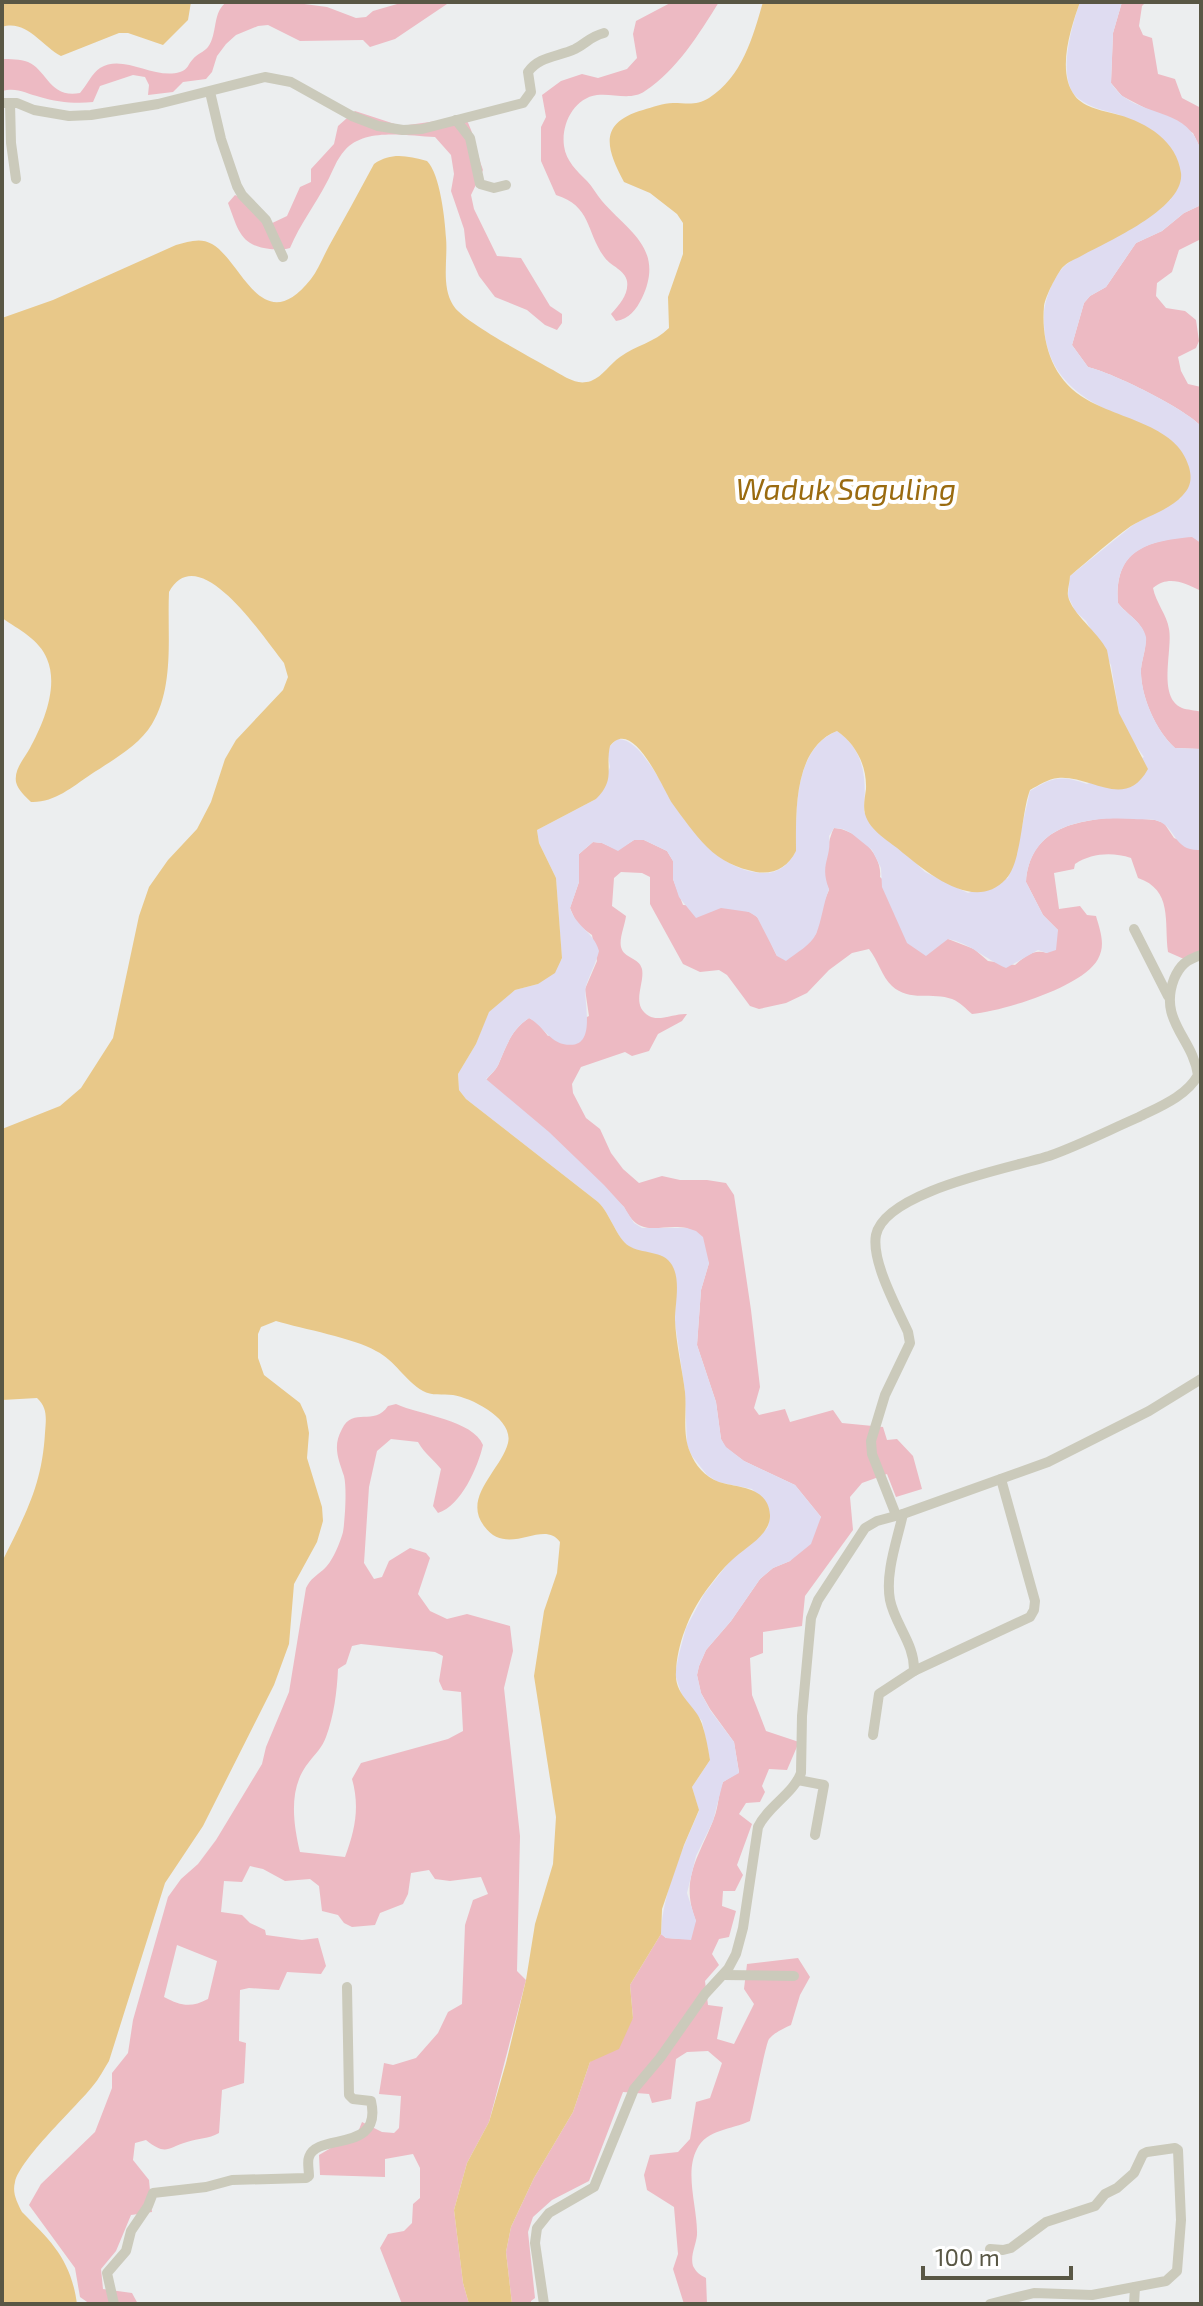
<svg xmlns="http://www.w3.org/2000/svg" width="1203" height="2306" font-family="'Exo 2',sans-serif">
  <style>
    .green { fill: #edbac3; fill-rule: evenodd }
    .sand { fill: #dfdcf1 }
    .water { fill: #e8c889 }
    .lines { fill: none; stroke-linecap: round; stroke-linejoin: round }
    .street { stroke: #cbcabb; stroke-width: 10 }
    .labels { text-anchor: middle; stroke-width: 8; stroke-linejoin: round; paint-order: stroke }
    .water-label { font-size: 30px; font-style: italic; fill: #9a6b10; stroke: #fff }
  </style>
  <rect width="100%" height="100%" fill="#eceeef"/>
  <!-- green -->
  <g class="green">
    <path d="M227,2H289L327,7L356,18L366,17L373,11L404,2H456L447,4L395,39L370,47L363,40L300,41L268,25L258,26L236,35L226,44L217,56L212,72L206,79L183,82L173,92L148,95L149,85L145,77L133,75L100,86L93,102C76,104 56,102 40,97C25,93 17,87 2,91V59C10,59 20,59 28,62C46,69 50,99 80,93C87,85 92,73 100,68C123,53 154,80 180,72C188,70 188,64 193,59C197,54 204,52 208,47C218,34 212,11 227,2Z"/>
    <path d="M672,2H719C699,34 677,70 645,91C631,101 613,93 597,95C574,98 561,124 564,146C566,161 577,171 587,181C593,187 596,194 602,201C629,232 665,249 642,298C636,310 629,319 616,321L611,314C620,304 629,294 627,281C625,270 611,266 605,258C586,233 592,206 556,195L541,161V127L546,117L542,95L561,81L582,74L598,78L627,69L637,58L633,34L636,21Z"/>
    <polygon points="1122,2 1146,2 1142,6 1139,26 1143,35 1152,38 1158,74 1175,79 1182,98 1201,108 1201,150 1193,133 1122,96 1111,83 1113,33"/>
    <path d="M355,111L401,126L465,117C475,134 476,152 483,170L471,195L474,209L497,256L521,258L550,306L562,314V323L557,330L545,325L527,310L495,297L479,276L466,247L464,229L451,191L454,174L451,155L435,137C408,136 365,127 345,150C336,160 333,171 327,182C315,205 300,224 290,248C283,250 278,250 270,249C240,246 238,229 228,203L235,195L241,198L266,226L287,216L300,187L311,182V169L334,144L338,126Z"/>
    <path d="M1201,205V239L1179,250L1172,272L1157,283L1156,296L1166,308L1185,311L1196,320L1199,341L1196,348L1178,357L1181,371L1188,384L1201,387V426C1184,408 1113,373 1088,367L1072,345L1084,303L1090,296L1106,287L1136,243L1162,231L1184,213Z"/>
    <path d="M1192,536L1201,543V591C1184,583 1169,575 1153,588C1156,603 1167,615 1169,629C1173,650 1157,697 1182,708C1187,710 1195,710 1201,712V749L1175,748C1156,731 1140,695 1141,669C1142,659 1147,646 1145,637C1143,622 1126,614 1118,603C1114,549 1147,541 1192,536Z"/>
    <path d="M1117,817L1155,820L1164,823L1174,838L1201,850V958L1193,963L1168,952C1164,921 1173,890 1138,878L1131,858C1112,852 1092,853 1075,864L1074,869L1054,873L1059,909L1080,906L1087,915L1096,916C1100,930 1106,945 1098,959C1083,987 1003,1011 972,1014C966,1009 960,1002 952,999C933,992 909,1002 892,986C882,977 878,960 869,949L852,953L829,970L807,993L786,1003L759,1009L750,1006L727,975L719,970L700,972L683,964L650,904V877L642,873L621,872L614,878L612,906L626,916C625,925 619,938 621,947C624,959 639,957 642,969C645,984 630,1005 649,1016C659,1022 675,1013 687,1014L682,1021L658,1034L649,1051L632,1056L625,1052L581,1067L572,1084L573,1093L586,1118L600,1129L611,1153L623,1169L639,1183L662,1176L680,1180H707L726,1183L734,1195L751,1310L760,1387L754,1408L759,1415L785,1409L790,1422L833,1410L842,1423L883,1427L887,1440L897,1439L913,1456L922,1489L896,1497L887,1474L862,1483L850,1497L853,1530L805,1596L802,1626L763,1632V1653L750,1658L752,1695L766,1731L799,1742L787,1770L769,1769L762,1786L765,1792L760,1802L746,1803L739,1814L752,1824L737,1865L743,1875L735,1891H723L722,1906L736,1911L729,1937L719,1939L712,1954L719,1965L705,1981L708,2005L723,2007L717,2039L734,2044L754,2004L744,1989L747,1964L798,1958L810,1977L800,1995L791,2025C784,2028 774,2033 769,2039C766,2042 753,2110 750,2121C731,2130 707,2129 697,2149C684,2173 698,2209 697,2235C696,2245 690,2256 693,2266C696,2272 700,2275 706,2278L707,2304H684L673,2269L678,2254L674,2207L647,2190L644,2175L650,2155L678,2152L690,2139L696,2102L710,2098L722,2063L708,2051L687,2052L676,2059L671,2099L652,2103L649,2094L623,2092L589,2181L552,2200L533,2217L528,2232L535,2298L531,2301V2304H512L506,2252L511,2227L534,2178L573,2112L590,2062L633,2018L630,1985L661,1934L666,1938L682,1939L696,1921C679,1878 700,1856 714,1818C719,1806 718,1793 723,1782L739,1772L734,1742L710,1709L701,1693L697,1675L699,1666L706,1650L731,1621L760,1579L773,1568L790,1561L821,1517L795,1485L744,1461L725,1447L721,1439L716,1402L697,1345L701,1290L709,1263L687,1228C659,1223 640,1240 624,1207L486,1080C490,1075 497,1069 499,1063C507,1045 511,1030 529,1018L537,1022L548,1036L589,1016L585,989L597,961L592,935L577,924L570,908L579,882V854L593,842L602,843L618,850L634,840H644L667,851L673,861V879L683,905C701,906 745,904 757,917C766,927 771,945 777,956L816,934L822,906L829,890C827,885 825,881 824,876C822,869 830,834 834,828C856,829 883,854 880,877L948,939L974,949L988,961L1015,965C1026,956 1033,949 1047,953L1058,930L1043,915L1026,882C1030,829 1073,821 1117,817Z"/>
    <path d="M396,1404C420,1415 473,1420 483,1445C478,1467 461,1506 438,1513L433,1506L441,1469C433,1459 425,1454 418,1442L391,1439L377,1451L369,1487L364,1563L374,1579L382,1577L389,1561L410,1548L426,1553L430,1558L418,1594L430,1611L447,1619L467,1614L510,1626L513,1651L504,1688L520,1836L517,1971L526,1980L489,2122L467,2163L454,2210L463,2283L469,2304H402L380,2248L388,2234L404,2231L412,2223L413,2204L420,2198V2168L413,2154L385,2159V2177L320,2175L319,2155L358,2132L362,2122L382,2132L394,2133L399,2128L401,2096L379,2094L384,2063L393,2065L416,2058L438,2033L448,2012L462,2004L465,1925L473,1900L488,1894L481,1877L450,1881L435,1879L429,1870L411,1873L408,1894L403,1904L380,1913L375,1925L352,1927L344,1923L338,1915L322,1911L319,1886L310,1879L285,1881L263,1869L250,1866L242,1882L224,1881L221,1912L242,1915L250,1923L265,1930L266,1935L302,1940L318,1938L326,1966L321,1974L287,1972L279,1990L249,1988L240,1990L239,2041L246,2043L244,2083L222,2090L219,2133C208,2139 199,2138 187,2142C167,2148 166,2156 146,2140L135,2143L133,2160L149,2180L152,2212L131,2215L116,2251L101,2269L103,2289L132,2293L138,2304H90L80,2297L75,2268L29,2205L41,2184L95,2132L112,2088V2073L128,2053L133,2020L168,1897L181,1879L198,1864L216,1840L262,1764L266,1747L289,1692L306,1588C311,1578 315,1577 323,1570C332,1563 340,1543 343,1532C345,1520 347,1488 344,1476C339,1460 332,1447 342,1429C353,1406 374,1427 388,1406ZM361,1644L435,1652L443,1656L439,1681L443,1690L461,1692L463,1731L448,1739L361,1763L352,1779C360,1807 355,1830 345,1857L300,1852C293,1823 288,1787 309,1762C316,1753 322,1748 326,1737C334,1716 337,1691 338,1669L346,1664L352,1646ZM177,1945L217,1961L208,1999C191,2008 181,2006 164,1997Z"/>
  </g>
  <!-- sand -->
  <path class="sand" d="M1080,2H1122L1113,33L1111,83C1115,88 1119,94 1124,97C1150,116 1188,111 1200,148C1203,164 1201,188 1201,205L1184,213L1162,231L1136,243L1106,287L1090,296L1084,303L1072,345L1088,367C1113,373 1184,408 1201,426V543L1192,537C1147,541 1114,550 1118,603C1126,614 1143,622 1146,637C1147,646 1142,659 1141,669C1140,695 1156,731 1175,748L1201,749V850C1174,852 1176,827 1158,821C1150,818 1142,820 1134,819C1086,816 1030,824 1026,882L1043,915L1058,930L1056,950L1047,953L1038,950L1006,968C985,959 970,943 948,939L926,956L907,943L882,887L881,868L872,850L851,833L843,829L834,828L829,836C832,859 819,864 829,889C823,904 822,920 816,934C811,945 796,953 786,961L777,956L757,917L749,912L721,908L696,918L679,897L673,879V861L667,851L644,840H634L618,851L602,843L593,842L579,854V882L570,908C576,927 594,932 599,951C596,963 590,974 586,986C582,1001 600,1052 563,1044C548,1040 542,1025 529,1018C511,1030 507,1045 499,1063C497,1069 490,1075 486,1079L549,1132L604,1185L624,1207L634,1223L642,1228H687L696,1231L703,1237L709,1263L701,1290L697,1345L716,1402L721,1439L726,1447L744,1461L795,1485L821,1517L811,1544L790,1561L773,1568L760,1579L731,1621L706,1650L699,1666L697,1675L701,1693L710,1710L734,1742L739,1773L723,1782L713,1821L696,1856L687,1893L696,1921L691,1940L666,1938L661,1934C663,1891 682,1850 699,1811L692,1787L710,1760L702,1721L683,1699L675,1674L679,1654L686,1628L704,1594L730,1561L762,1534L768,1527L770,1515L766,1503L752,1489L718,1482L707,1475L692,1456L687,1445L685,1392L675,1322L676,1277L666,1259C655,1254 638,1253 628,1246C617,1238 610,1213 598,1202L466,1099L459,1090L458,1074L476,1044L488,1012L515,990L538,984L562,959L556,878L539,843L537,830L596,799L610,767L608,755L610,746L617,739C658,737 680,867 762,873C778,874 789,865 796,851C796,813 793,749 837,731C866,751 866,780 864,812L925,872L968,893L1008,878L1015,857L1030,791C1053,777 1061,775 1087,784L1144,757L1126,732L1119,713L1111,665L1086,621L1075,611L1068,596L1070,576L1133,525L1181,498L1161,433C1100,408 1041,390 1044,313C1045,298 1055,273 1067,264C1100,240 1139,228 1171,199L1120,115C1106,111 1091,108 1079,99C1055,82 1072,25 1080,2Z"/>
  <!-- water -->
  <g class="water">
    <path d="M2,2H191L188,20L163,45L128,33H119L61,56C42,46 26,19 2,27Z"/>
    <path d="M763,2H1080C1071,27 1056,72 1075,96C1084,108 1105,111 1119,115C1147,123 1177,141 1181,173C1185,208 1108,241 1083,255C1076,259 1067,262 1062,268C1056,276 1046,295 1044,306C1041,340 1051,376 1081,396C1114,419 1177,423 1189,467C1192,478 1191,487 1183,495C1170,510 1147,516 1131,526C1110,541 1090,559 1070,576C1070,582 1067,590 1068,596C1072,614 1098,632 1107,650L1119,713L1148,769C1125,811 1091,775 1058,778C1048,779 1039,785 1030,790C1021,814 1022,861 1006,879C975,913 928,873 903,853C890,841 870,832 865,814C863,806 865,797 866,789C867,766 856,744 837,731C793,748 796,813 796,851C788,867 774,875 756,872C737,868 721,861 707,847C694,834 683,818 672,803C663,789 633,716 610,746C605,769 616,779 596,799L537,830L539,843L556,878L562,958L555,973L538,984L515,990L489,1012L476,1044L458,1074L459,1090L466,1099L598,1202C610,1213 617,1239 629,1246C641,1254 664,1250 672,1265C681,1280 675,1304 675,1320C676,1344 682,1368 685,1392C687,1412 682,1433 690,1452C695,1465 705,1477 719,1482C738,1488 768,1486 770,1515C771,1535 744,1548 732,1560C722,1569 713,1581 705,1592C689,1614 677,1645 676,1672C674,1696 696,1705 702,1724C706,1736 708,1748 710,1760L692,1787L699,1810L684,1845L662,1909L661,1934L630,1985L633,2018L619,2049L590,2062L573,2112L534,2178L511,2227L506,2252L512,2304H469L463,2283L454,2210L467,2163L489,2122L506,2063L526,1980L535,1924L553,1864L556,1817L534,1676L544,1611L557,1573L560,1542C543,1518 508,1559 484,1526C462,1497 501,1470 508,1443C514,1419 472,1398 453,1395C443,1394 431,1396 423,1391C405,1381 395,1360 376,1351C354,1338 303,1329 276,1321L261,1327L258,1334V1358L264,1375L300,1403L306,1416L309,1433L307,1458L322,1507L323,1521L317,1542L294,1584L289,1644L274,1685L203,1826L165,1883L109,2061C104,2069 99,2079 92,2087C75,2108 20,2159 15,2182C12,2193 17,2202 22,2212C52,2242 71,2260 77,2304H2V1562C25,1515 42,1486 45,1433C46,1419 48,1408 37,1398L2,1400V1129L60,1106L81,1088L113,1038L139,916L149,887L168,860L197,829L211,802L225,759L236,740L283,690L288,677L284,663C265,640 199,537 169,592C167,635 175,686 152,724C139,746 111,761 90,775C72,787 54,803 31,802C25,796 18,790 16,782C14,769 24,759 30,748C43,724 59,687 47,659C40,640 18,629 2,618V318L53,300L176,245C188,242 200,237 212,244C242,261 262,341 311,279C318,270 323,257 329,246C344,219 359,192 374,164C392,152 407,156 427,161C440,174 445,219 446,238C448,259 441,286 453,305C463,323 544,364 567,378C576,382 581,384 591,381C603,376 610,364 620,357C636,345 654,343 669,328L668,297L683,254V223L677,214L650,193L624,182C606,148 598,123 643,110C653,107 663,103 673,103C687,103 696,106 709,98C742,77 753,37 763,2Z"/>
  </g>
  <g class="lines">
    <!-- street -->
    <g class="street">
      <polyline points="210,92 221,139 237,186 242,195 266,220 283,257"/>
      <path d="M2,103H17L34,110L69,116L91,115L158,104L265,77L291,82L352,116L378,126L403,130L422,129L523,103L531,92L528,72C539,56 558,57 575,49C587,43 589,37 604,33"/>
      <polyline points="10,103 11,143 16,179"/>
      <polyline points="456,120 470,138 480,184 494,188 506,185"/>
      <polyline points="1134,929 1168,996"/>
      <path d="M896,1515L872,1454L871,1441L885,1395L910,1343L908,1332C897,1308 871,1261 876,1235C885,1191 1011,1168 1049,1156C1080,1145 1109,1130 1139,1117C1159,1107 1187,1096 1198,1075C1193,1038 1158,1021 1174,979C1180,965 1186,960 1201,955"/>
      <polyline points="914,1671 1030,1617 1034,1610 1035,1601 1001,1479"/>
      <path d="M873,1735L879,1694L914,1671C915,1644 895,1625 890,1600C885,1573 897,1541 903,1514"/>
      <polyline points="798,1780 824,1785 815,1835"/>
      <polyline points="724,1975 794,1976"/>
      <polyline points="990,2249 1003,2250 1011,2248 1046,2222 1095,2206 1105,2194 1117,2188 1134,2173 1143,2154 1147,2152 1175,2148 1178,2150 1181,2220 1177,2271 1166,2281 1092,2295 1034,2293 990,2304"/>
      <path d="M114,2304L107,2273L126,2251L131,2231L148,2206L153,2193L206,2187L232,2180L306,2178L309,2176C309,2170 307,2162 309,2157C317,2132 383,2154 371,2101L353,2099L349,2095L347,1987"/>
      <path d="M544,2304L535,2243L537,2228L549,2213L594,2187L634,2089L660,2058L705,1994L728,1969L736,1954L743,1928L758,1827C768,1806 793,1794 801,1773L802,1716L811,1618L818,1600L865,1528L877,1521L903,1514L1048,1462L1149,1411L1201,1379"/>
      <polyline points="1134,2304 1135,2287"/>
    </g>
  </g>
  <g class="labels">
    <!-- water labels -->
    <g class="water-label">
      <text x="846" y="500">Waduk Saguling</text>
    </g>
  </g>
  <!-- border -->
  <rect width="1203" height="2306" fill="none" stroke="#595745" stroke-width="8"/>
  <!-- scale -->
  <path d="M923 2266v12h148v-12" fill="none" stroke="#595745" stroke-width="4"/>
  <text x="935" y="2266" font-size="24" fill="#595745" stroke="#ffffff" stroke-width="6" paint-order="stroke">100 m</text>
</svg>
